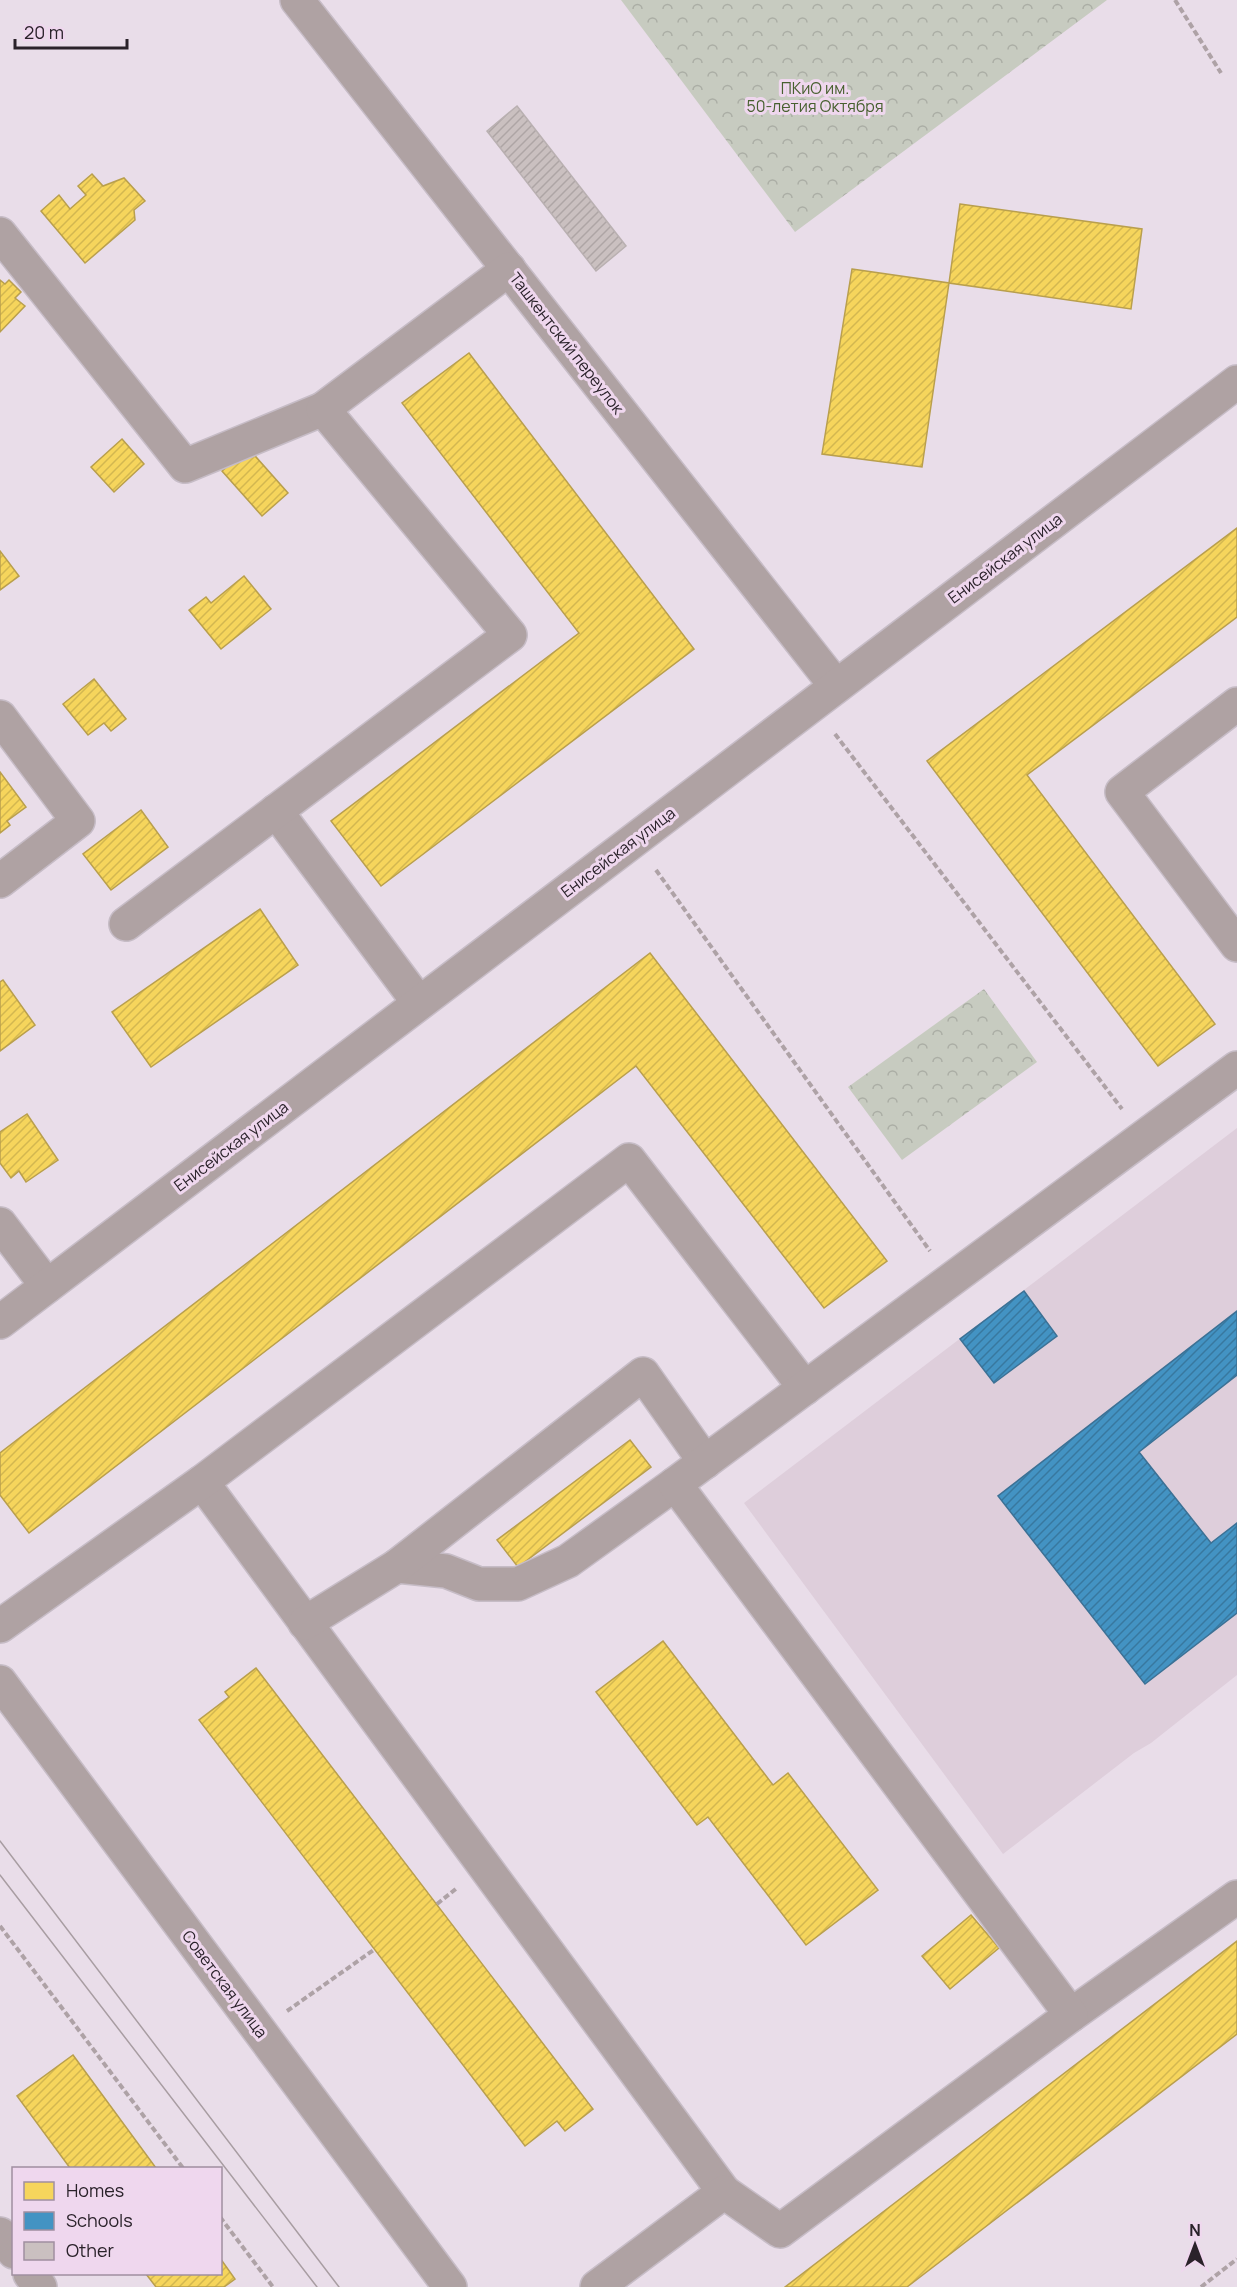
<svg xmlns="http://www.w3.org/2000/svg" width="1237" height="2287" font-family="Manrope,sans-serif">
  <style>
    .commercial { fill: #decedb }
    .park { fill: url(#park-crowns) }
    .homes { fill: url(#homes-hatch); stroke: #b99f4d; stroke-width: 1.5 }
    .schools { fill: url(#schools-hatch); stroke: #3c7195; stroke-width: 1.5 }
    .building { fill: url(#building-hatch); stroke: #b9b0b1; stroke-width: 1.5 }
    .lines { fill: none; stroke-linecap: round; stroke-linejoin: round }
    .minor-casing { stroke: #c6bcc6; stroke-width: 36 }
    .path { stroke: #aea2a6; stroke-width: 4; stroke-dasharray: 6 3; stroke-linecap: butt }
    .minor { stroke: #afa2a3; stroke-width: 33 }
    .tram { stroke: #a89da2; stroke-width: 1.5 }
    .labels { text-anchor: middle; stroke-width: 6; stroke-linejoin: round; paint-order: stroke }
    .park-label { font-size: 16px; fill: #47602f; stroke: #efd7ee }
    .street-label { font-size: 16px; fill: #2a222a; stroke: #efd7ee }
  </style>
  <defs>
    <pattern id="park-crowns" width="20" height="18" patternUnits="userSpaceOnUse" patternTransform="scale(1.5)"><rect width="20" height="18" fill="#c7cbc0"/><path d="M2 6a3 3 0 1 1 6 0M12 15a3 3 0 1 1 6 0" fill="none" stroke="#abaea5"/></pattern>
    <pattern id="homes-hatch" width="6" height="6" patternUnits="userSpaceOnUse" patternTransform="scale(1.5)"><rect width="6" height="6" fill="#f6d55c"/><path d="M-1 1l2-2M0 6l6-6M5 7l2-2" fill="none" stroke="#d3b750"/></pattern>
    <pattern id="schools-hatch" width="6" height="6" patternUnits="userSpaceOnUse" patternTransform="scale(1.5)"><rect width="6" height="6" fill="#4393c3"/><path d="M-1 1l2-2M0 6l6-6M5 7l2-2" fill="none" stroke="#38789f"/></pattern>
    <pattern id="building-hatch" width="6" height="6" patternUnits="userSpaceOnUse" patternTransform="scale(1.5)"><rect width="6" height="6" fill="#cac0c0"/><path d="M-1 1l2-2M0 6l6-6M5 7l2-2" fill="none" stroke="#aea5a5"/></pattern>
  </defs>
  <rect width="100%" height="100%" fill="#e9dde9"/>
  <!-- commercial -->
  <polygon class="commercial" points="1237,1128 1237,1675 1151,1743 1134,1753 1003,1854 744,1503"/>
  <!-- park -->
  <g class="park">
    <polygon points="621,0 1107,0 795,232"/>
    <polygon points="984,989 1037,1062 902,1160 848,1087"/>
  </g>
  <!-- homes -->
  <g class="homes">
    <polygon points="92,174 103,186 124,178 145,201 134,210 135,220 85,263 41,211 59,195 70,209 86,195 78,186"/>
    <polygon points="960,204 1142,229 1131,309 949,283"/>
    <polygon points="852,269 949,283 922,467 822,454"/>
    <polygon points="0,280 5,284 9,280 21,292 15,298 25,306 0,332"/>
    <polygon points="469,353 694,649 381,886 331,821 579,633 402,403"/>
    <polygon points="122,439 144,464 114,492 91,467"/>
    <polygon points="248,448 288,493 262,516 222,471"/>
    <polygon points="1237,528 1237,617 1027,775 1215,1024 1158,1066 927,761"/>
    <polygon points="0,551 19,576 0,590"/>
    <polygon points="244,576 271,609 221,649 189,610 206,597 211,603"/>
    <polygon points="94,679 126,719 111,731 104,723 88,735 63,704"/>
    <polygon points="0,772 26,807 7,821 10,825 0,833"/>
    <polygon points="141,810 168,847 111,890 83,854"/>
    <polygon points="260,909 298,965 151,1067 112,1012"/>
    <polygon points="650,953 887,1261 824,1308 636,1066 29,1533 0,1495 0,1453"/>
    <polygon points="3,980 35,1025 0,1051 0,982"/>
    <polygon points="27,1114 58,1160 26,1182 19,1171 11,1178 0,1163 0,1132"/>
    <polygon points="630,1440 651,1467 518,1567 497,1540"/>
    <polygon points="663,1641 773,1785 788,1773 878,1890 806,1945 708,1817 697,1825 596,1692"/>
    <polygon points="256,1668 593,2109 565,2131 557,2121 525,2146 199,1720 229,1697 225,1692"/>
    <polygon points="971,1915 999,1948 950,1989 922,1956"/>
    <polygon points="1237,1941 1237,2034 907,2287 785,2287"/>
    <polygon points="73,2055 156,2168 70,2168 17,2096"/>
    <polygon points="220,2258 235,2279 224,2287 156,2287 146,2274 220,2274"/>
  </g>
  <!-- schools -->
  <g class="schools">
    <polygon points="1024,1291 1057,1336 994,1383 960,1339"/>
    <polygon points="1237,1311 1237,1375 1139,1452 1211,1543 1237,1523 1237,1613 1145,1684 998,1496"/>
  </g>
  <!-- building -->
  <polygon class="building" points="517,106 626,246 596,271 487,131"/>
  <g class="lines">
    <defs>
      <g id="minor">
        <polyline points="297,0 836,686"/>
        <polyline points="0,234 185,466 323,409"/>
        <polyline points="1237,704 1122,792 1237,945"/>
        <polyline points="0,717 78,821 0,881"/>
        <polyline points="276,811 419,1003"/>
        <polyline points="126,924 510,635 323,409 509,269"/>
        <polyline points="0,1224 47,1286"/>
        <polyline points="0,1322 1237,382"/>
        <polyline points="202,1482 724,2192"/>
        <polyline points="397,1566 446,1571 479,1584 518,1584 568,1561 675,1484"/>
        <polyline points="305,1623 397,1566 643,1374 705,1462"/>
        <polyline points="0,1626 202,1482 629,1160 805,1388"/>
        <polyline points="0,1682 450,2287"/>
        <polyline points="1071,2015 1237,1897"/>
        <polyline points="0,2234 14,2252"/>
        <polyline points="30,2274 40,2287"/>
        <polyline points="597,2287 724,2192 780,2231 1071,2015 675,1484 1237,1068"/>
      </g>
    </defs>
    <!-- minor casing -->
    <use href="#minor" class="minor-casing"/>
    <!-- path -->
    <g class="path">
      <polyline points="1175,0 1221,73"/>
      <polyline points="835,734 1122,1109"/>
      <polyline points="656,870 930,1251"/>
      <polyline points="437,1904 457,1888"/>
      <polyline points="0,1926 183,2168"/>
      <polyline points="287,2011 375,1949"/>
      <polyline points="220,2217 273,2287"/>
      <polyline points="1201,2287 1237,2259"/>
    </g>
    <!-- minor -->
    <use href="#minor" class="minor"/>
    <!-- tram -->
    <g class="tram">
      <polyline points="0,1841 339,2287"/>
      <polyline points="0,1875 317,2287"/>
    </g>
  </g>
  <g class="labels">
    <!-- park labels -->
    <g class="park-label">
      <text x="815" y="94">ПКиО им.<tspan x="815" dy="18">50-летия Октября</tspan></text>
    </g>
    <!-- street labels -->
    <g class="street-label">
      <text transform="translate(567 343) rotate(52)" y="6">Ташкентский переулок</text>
      <text transform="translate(1005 558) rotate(-37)" y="6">Енисейская улица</text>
      <text transform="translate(618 852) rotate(-37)" y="6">Енисейская улица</text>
      <text transform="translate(231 1146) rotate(-37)" y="6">Енисейская улица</text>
      <text transform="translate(225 1984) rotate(53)" y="6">Советская улица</text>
    </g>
  </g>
  <!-- legend -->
  <rect x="12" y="2167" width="210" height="108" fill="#efd7ee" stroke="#a08fa0" stroke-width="1.5"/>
  <rect x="24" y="2182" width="30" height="18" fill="#f6d55c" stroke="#a08fa0" stroke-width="1.5"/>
  <text x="66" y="2197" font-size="18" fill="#2a222a">Homes</text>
  <rect x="24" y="2212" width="30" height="18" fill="#4393c3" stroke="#a08fa0" stroke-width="1.5"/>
  <text x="66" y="2227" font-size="18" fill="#2a222a">Schools</text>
  <rect x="24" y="2242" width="30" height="18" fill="#cac0c0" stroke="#a08fa0" stroke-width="1.5"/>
  <text x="66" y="2257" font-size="18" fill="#2a222a">Other</text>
  <!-- north arrow -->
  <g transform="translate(1195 2245)" stroke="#efd7ee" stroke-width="4.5" paint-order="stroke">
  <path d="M0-4.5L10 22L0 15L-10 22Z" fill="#2a222a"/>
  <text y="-9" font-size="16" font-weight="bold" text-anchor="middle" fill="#2a222a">N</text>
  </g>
  <!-- scale -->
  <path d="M15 39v9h112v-9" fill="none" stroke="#2a222a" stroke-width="3"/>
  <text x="24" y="39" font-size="18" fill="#2a222a" stroke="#efd7ee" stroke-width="4.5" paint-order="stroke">20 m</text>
</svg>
